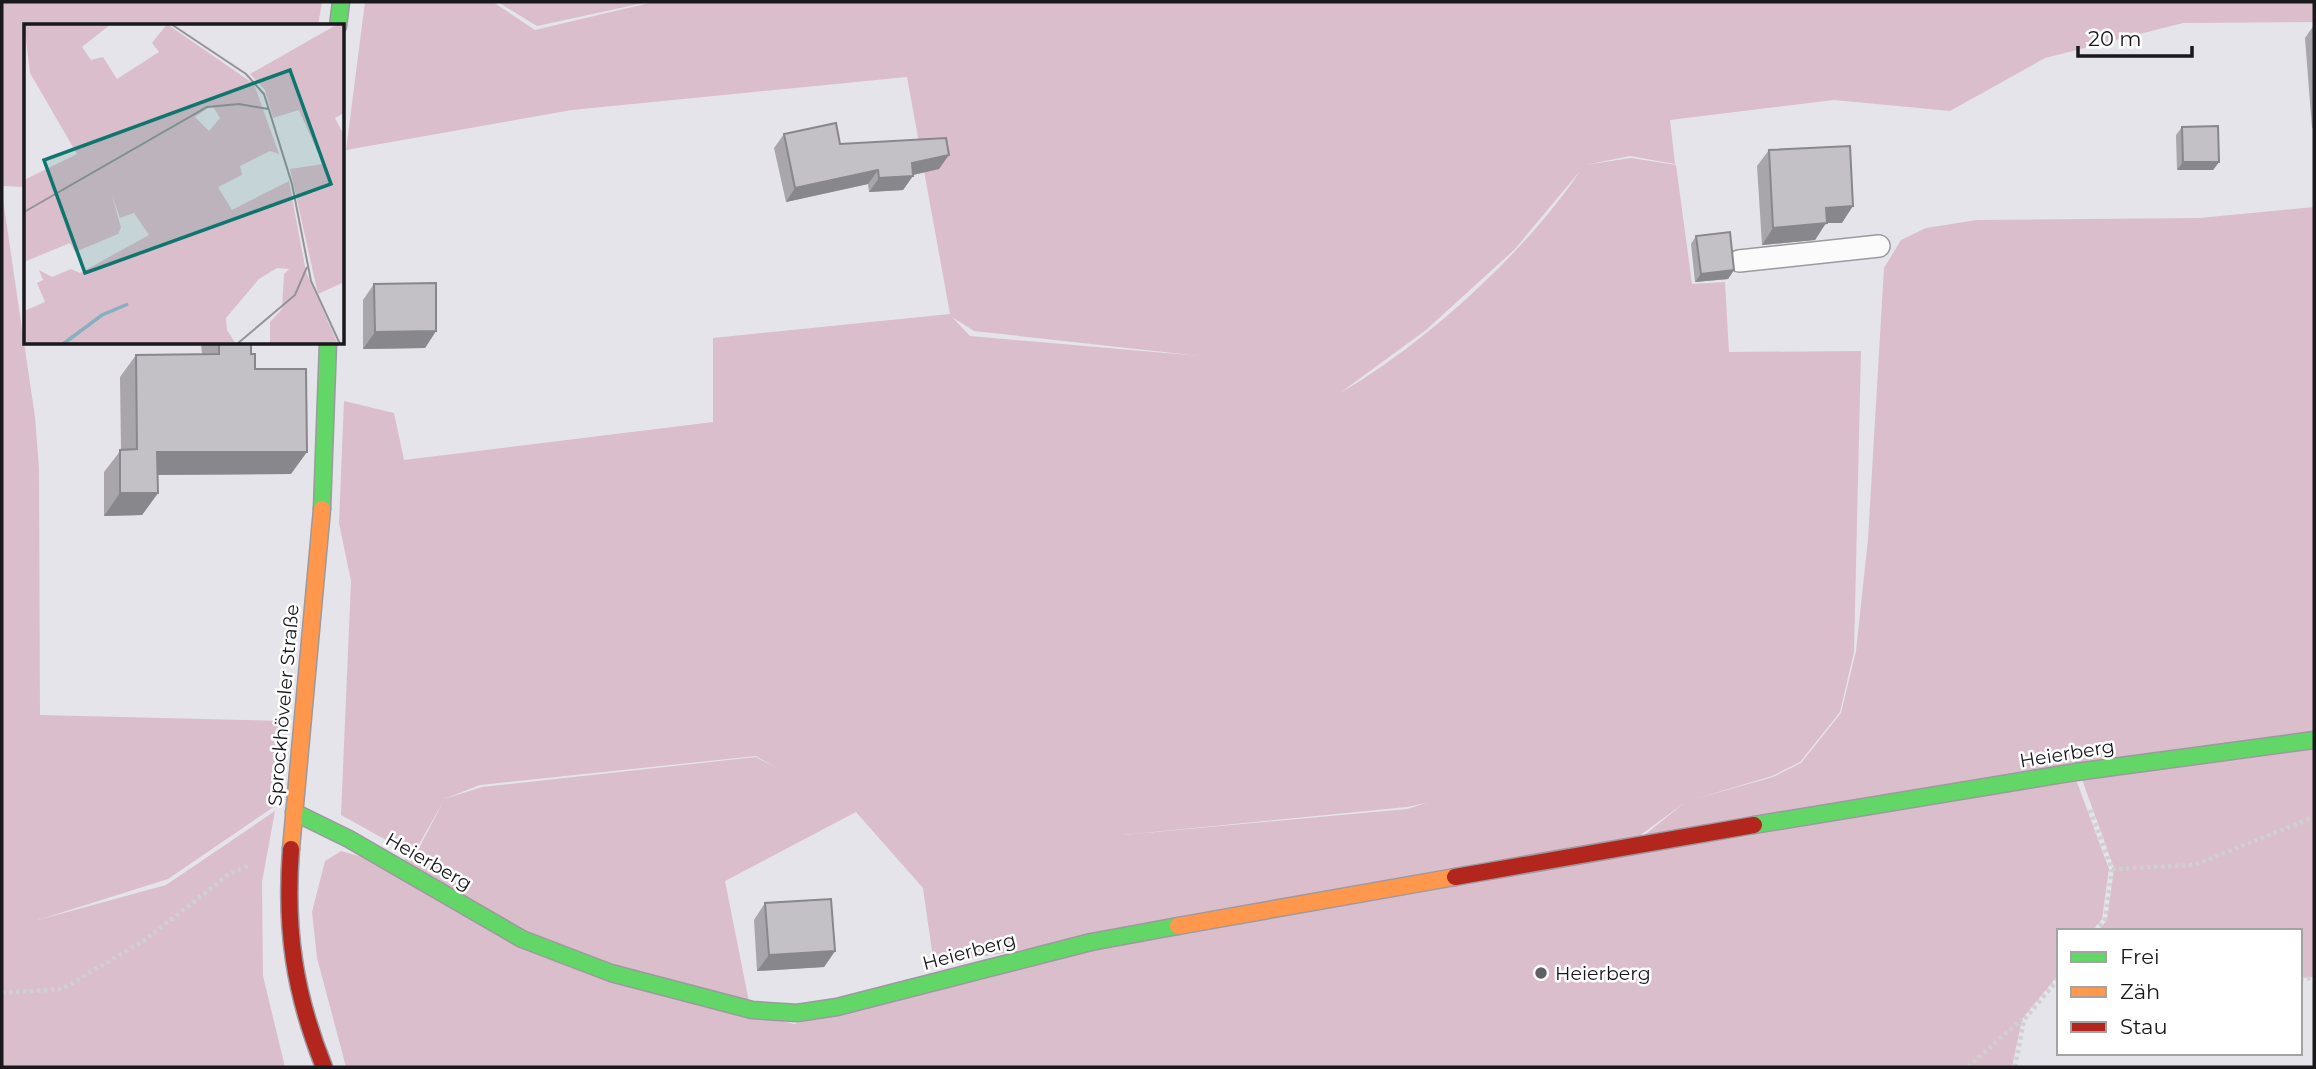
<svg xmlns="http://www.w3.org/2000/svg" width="2316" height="1069" font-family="Montserrat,sans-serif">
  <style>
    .green { fill: #dbbecb; fill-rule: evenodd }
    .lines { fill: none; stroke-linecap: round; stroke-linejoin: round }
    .lane-casing { stroke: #9b9a9e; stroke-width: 24 }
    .fast-casing { stroke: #9b9a9e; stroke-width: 19 }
    .slow-casing { stroke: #9b9a9e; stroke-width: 19 }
    .jam-casing { stroke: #9b9a9e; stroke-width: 19 }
    .path { stroke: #d0d0d0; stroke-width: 4.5; stroke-dasharray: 3.5 3.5; stroke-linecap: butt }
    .lane { stroke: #fbfbfc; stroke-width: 21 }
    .fast { stroke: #63d668; stroke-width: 16 }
    .slow { stroke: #ff974d; stroke-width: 16 }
    .jam { stroke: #b3261e; stroke-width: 16 }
    .wall { fill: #a8a6aa }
    .shaded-wall { fill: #88878b }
    .building { fill: #c3c1c6; stroke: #88878b; stroke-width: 2 }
    .poi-dot { fill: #606064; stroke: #fff; stroke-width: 2.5 }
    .labels { text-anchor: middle; stroke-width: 5; stroke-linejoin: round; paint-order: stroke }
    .street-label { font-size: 19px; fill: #19191c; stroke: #fff }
    .poi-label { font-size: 19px; fill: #19191c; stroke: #fff; text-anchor: start }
    .inset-river { fill: none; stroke: #86b0c1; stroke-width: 3.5 }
    .inset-road { fill: none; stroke: #939398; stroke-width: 2 }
    .view { fill: #0f766e; fill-opacity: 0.15; stroke: #0f766e; stroke-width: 3.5 }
    .inset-edge { fill: none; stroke: #19191c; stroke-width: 3.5 }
  </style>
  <rect width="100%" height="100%" fill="#e5e4ea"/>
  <!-- green -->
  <g class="green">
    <polygon points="2,2 322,2 318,26 26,26 26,187 2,186"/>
    <path d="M365,2H493L535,30L653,2H2314V22L2183,23L2045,58L1950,111L1834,100L1670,120L1675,164L1630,156L1585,165L1631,158L1676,165L1692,284L1725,282L1729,352L1861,351L1854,652L1840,712L1800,762L1772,776L1695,799L1773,777L1801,763L1841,713L1856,651L1868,539L1884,268L1901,240L1926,228L1977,220L2199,218L2314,207V739L2073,771L1652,841L2074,774L2109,869L2102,919L2092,931H2059V974L2022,1019L2012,1067H346L317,958L312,912L325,861L341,851L391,865L520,940L607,977L794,1024L1094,942L1631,846L1684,803L1627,845L934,965L923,888L856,812L725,881L750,1007L613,971L523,934L394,863L415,856L444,800L413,855L341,815L351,581L339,523L344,401L394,413L404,460L713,422V338L950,314L907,77L572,110L346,150ZM1580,171C1526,252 1425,344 1340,393L1426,330L1514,250ZM952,317L974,331L1200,356L970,336ZM756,756L776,768L756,757L482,787L444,799L480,785ZM1426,803L1407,809L1123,835L1407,807Z"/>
    <polygon points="498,2 648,2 537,26"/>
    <polygon points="2,193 35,417 39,468 40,715 283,721 274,791 275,806 168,879 38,920 166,885 275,811 262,882 263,976 285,1067 2,1067"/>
    <polygon points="2314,742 2314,977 2300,978 2300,931 2098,931 2107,920 2114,868 2080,774"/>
  </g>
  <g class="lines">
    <defs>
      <polyline id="lane" points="1739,261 1879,246"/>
      <g id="fast">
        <polyline points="338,26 341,2"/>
        <polyline points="322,509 328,343"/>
        <polyline points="294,812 349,839 522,939 611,973 752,1010 797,1013 837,1007 1091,942 1178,926"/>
        <polyline points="1754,825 2076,772 2314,740"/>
      </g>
      <g id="slow">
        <polyline points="291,849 322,509"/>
        <polyline points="1178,926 1455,877"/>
      </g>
      <g id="jam">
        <path d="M291,849C285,929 294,992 324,1067"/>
        <polyline points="1455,877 1754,825"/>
      </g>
    </defs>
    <!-- lane casing -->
    <use href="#lane" class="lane-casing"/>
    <!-- fast casing -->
    <use href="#fast" class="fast-casing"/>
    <!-- slow casing -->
    <use href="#slow" class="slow-casing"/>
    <!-- jam casing -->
    <use href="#jam" class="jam-casing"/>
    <!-- path -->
    <g class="path">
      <polyline points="2090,810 2112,869 2105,919 2095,931"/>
      <polyline points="2112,869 2194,865 2314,817"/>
      <polyline points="2300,979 2314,978"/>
      <polyline points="2,993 62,989 145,940 229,874 251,865"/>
      <polyline points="1968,1067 2022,1019"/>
      <polyline points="2015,1067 2024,1020 2059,978"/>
    </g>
    <!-- lane -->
    <use href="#lane" class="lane"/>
    <!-- fast -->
    <use href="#fast" class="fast"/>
    <!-- slow -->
    <use href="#slow" class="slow"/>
    <!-- jam -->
    <use href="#jam" class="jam"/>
  </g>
  <!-- wall -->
  <g class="wall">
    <polygon points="2314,25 2314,128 2312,128 2305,38"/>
    <polygon points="2182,127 2219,162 2213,170 2177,170 2176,135"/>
    <polygon points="784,134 840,144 939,169 913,175 903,190 869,192 868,184 786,202 774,148"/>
    <polygon points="1769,150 1842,223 1826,223 1815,240 1762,245 1757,166"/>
    <polygon points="1696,236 1734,270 1728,279 1695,282 1691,244"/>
    <polygon points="374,284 436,331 425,348 363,349 363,300"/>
    <polygon points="201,343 251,343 251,354 255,369 291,474 157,475 158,493 142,515 104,516 104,472 121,450 120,377 136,355 202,354"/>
    <polygon points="765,903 835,951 824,967 757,971 754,920"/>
  </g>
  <!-- shaded-wall -->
  <g class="shaded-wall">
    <polygon points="949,155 939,169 903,177 913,176 903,190 869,192 879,178 912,163"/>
    <polygon points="2183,162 2219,162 2213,170 2177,170"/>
    <polygon points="878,170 868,184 786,202 795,188"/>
    <polygon points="1853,206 1842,223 1826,223 1815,240 1762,245 1773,228 1826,208"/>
    <polygon points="1734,270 1728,279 1695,282 1701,274"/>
    <polygon points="436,331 425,348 363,349 375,332"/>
    <polygon points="157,452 307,452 291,474 141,475"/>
    <polygon points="120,493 158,493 142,515 104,516"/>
    <polygon points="835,951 824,967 757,971 769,955"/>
  </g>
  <!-- building -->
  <g class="building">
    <polygon points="836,123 840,144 946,138 949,155 912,163 913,176 879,178 878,170 795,188 784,134"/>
    <polygon points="2218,126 2219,162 2183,162 2182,127"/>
    <polygon points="1850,146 1853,206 1826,208 1827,223 1773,228 1769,150"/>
    <polygon points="1730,232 1734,270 1701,274 1696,236"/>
    <polygon points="436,283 436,331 375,332 374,284"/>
    <polygon points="219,343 251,343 251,354 255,354 255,369 306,369 307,452 157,452 158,493 120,493 120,450 137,449 136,355 219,354"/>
    <polygon points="831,899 835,951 769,955 765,903"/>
  </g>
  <!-- markers -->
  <circle class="poi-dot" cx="1541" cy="973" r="7"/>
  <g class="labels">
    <!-- street labels -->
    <g class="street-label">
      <text transform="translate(283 705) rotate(-85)" y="7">Sprockhöveler Straße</text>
      <text transform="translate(2067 753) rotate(-9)" y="7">Heierberg</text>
      <text transform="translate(429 861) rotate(30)" y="7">Heierberg</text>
      <text transform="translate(969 951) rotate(-15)" y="7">Heierberg</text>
    </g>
    <!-- poi labels -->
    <g class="poi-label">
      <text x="1555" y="980">Heierberg</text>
    </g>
  </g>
  <!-- overview -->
  <g transform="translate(24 24)">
    <rect width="320" height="320" fill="#e5e4ea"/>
    <path d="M0,0H87L58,23L67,36L79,33L93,55L135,28L128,19L143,0L230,60L255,130L246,127L216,142L218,151L194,163L208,186L265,157L282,248L314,320H246V298L258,285L260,250L265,245L253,244L235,255L202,294L203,306L212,320H0V287L21,278L13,259L19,256L15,246L28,253L47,245L56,249L125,211L110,189L96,194L88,171L97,204L94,210L51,228L46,219L0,238V156L53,130L6,49ZM188,81L196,94L185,107L171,93ZM314,0H320V89L311,94L320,111V258L294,270L266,145L299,140L275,86L249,94L241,66L226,50Z" fill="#dbbecb" fill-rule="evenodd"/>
    <path class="inset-river" d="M39,320L78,291L104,280"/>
    <path class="inset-road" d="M147,0L222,50L240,70L268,160L287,257L316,320M0,188L183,83L215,80L244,85M213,320L271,271L283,243"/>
    <path class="view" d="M266,46L307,160L61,249L20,136Z"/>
    <rect width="320" height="320" class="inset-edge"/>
  </g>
  <!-- border -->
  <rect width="2316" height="1069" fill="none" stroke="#19191c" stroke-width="7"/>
  <!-- legend -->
  <rect x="2057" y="929" width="245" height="126" fill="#ffffff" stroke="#a3a3a4" stroke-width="2"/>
  <rect x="2071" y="952" width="35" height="10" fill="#63d668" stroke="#a3a3a4" stroke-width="2"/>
  <text x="2120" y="964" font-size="21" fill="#19191c">Frei</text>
  <rect x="2071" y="987" width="35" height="10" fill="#ff974d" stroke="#a3a3a4" stroke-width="2"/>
  <text x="2120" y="999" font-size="21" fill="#19191c">Zäh</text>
  <rect x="2071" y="1022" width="35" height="10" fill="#b3261e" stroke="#a3a3a4" stroke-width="2"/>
  <text x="2120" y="1034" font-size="21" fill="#19191c">Stau</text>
  <!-- scale -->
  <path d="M2078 46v10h114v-10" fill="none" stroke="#19191c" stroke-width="3.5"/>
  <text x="2088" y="46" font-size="21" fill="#19191c" stroke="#ffffff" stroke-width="5" paint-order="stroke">20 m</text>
</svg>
